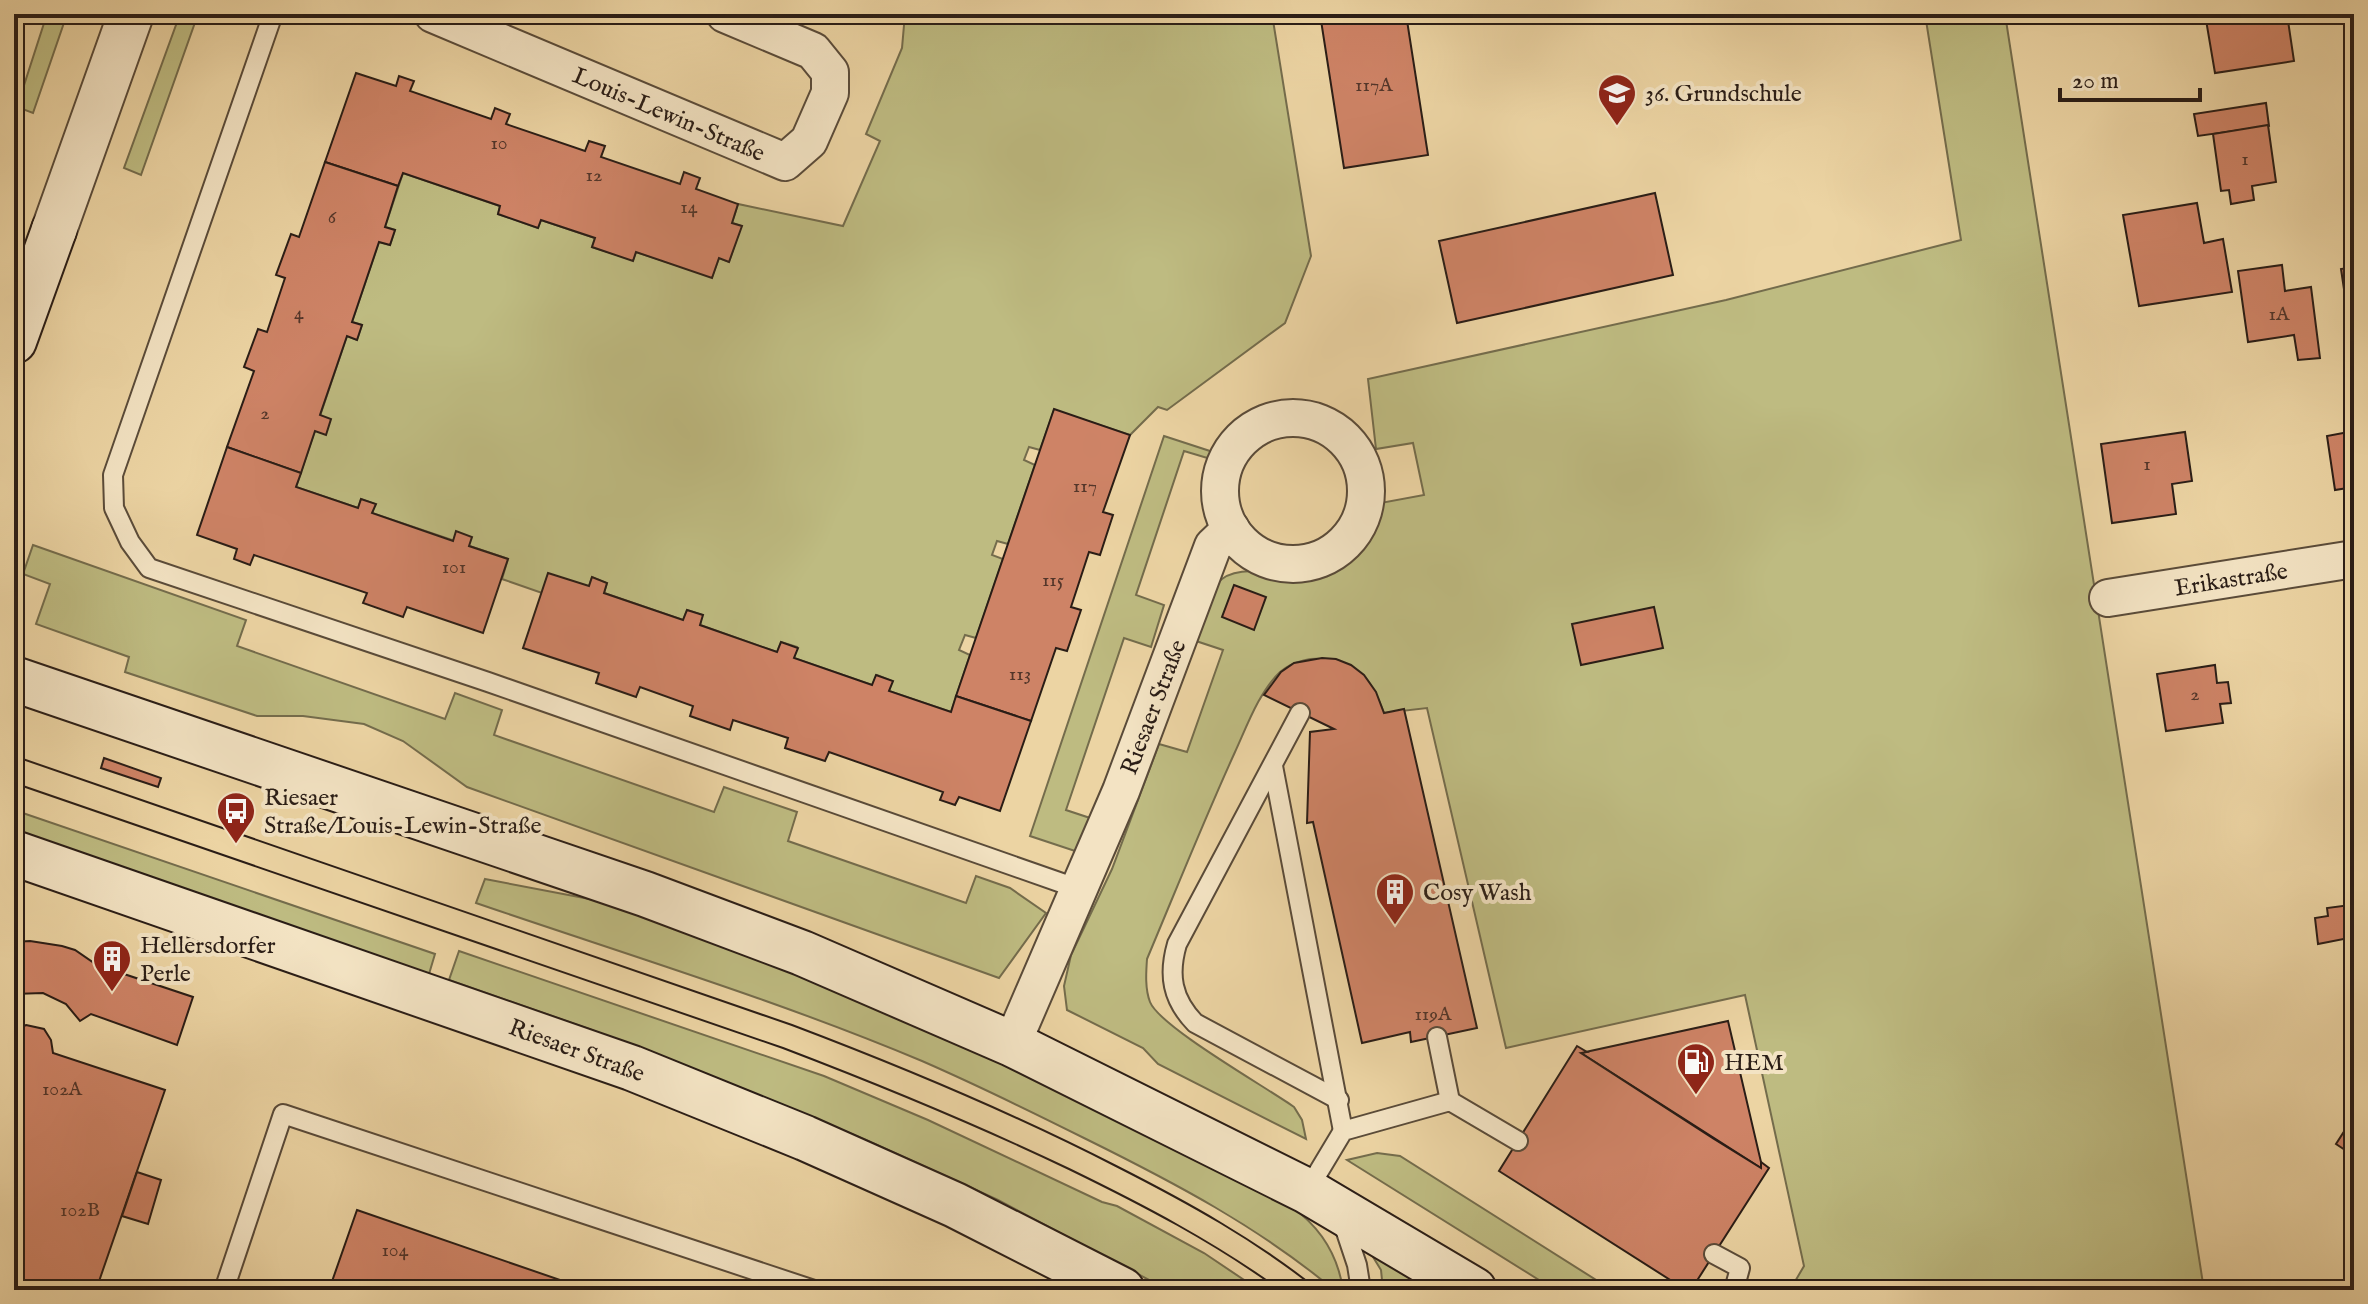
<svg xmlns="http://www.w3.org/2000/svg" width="2368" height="1304" font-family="'IM FELL English',serif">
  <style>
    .green { fill: #bebb81; stroke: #746c4c; stroke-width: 2 }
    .building { fill: #ce8366; stroke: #2a1d16; stroke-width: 2 }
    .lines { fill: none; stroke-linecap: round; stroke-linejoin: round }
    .service-casing { stroke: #5a4b39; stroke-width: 22 }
    .minor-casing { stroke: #5a4b39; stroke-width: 40 }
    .tertiary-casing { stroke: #5a4b39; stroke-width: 48 }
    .secondary-casing { stroke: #2a1d16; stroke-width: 48 }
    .service { stroke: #f3e3c3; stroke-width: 18 }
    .minor { stroke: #f3e3c3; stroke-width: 36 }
    .tertiary { stroke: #f3e3c3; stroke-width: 44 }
    .secondary { stroke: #f3e3c3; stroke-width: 44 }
    .tram { stroke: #2a1d16; stroke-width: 2 }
    .labels { text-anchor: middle; stroke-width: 8; stroke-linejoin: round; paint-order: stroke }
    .number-label { font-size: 20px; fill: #53362a }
    .poi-label { font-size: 24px; fill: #2a1d16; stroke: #f3e3c3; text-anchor: start }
    .street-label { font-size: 24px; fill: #2a1d16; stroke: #f3e3c3 }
  </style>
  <rect width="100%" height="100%" fill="#ecd4a3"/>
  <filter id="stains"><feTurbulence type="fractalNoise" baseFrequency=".0025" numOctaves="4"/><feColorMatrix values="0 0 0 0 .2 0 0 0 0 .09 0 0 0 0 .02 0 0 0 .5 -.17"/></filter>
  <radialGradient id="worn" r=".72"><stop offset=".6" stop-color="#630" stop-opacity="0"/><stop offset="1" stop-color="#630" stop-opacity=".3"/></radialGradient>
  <!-- green -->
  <g class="green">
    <polygon points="47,14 67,14 33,113 17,107"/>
    <polygon points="180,14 198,14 141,175 124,168"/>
    <polygon points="905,14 1272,14 1311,256 1285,323 1167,410 1158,407 1130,435 1054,410 1040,450 1029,447 1024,460 1035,465 1008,544 997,541 992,555 1003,559 976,638 965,635 959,650 970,655 951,712 889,691 892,681 877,675 872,685 794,658 797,647 781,642 777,652 700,625 702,615 687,610 683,620 604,593 607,583 592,577 589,586 542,593 502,579 508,559 372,513 375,504 361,499 358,508 296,487 347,336 357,340 362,325 352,322 379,242 390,245 395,230 385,227 403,173 500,206 498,214 538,228 541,220 595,238 592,247 633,260 636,252 712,277 719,258 729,262 741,226 732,223 738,204 843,226 880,141 866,134 902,48"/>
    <path d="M1925,14H2005L2204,1290H1790L1804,1266L1745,995L1506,1048L1427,708L1384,713C1372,682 1364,668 1331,661C1314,656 1294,660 1280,672C1259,692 1247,726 1235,752C1204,820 1176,890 1147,959C1146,973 1145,989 1150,1002C1160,1027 1266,1087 1294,1107L1302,1120L1306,1139L1158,1064L1143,1048L1067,1010L1064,986L1071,955L1112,869L1159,744L1187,752L1223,650L1196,641C1201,626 1208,594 1218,583C1234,563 1279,575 1302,571C1321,568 1337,558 1352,546C1366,535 1374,521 1375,504L1424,495L1413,443L1376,449L1368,379L1726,300L1961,240Z"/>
    <polygon points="1164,436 1216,453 1214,460 1184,451 1136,595 1164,605 1151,647 1124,638 1066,810 1093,819 1081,853 1030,836"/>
    <polygon points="33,545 246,620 237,646 445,719 455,693 502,710 494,735 714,812 724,787 797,812 788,841 966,903 976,876 1010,888 1046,913 999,978 467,787 403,741 364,724 303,716 257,716 125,672 129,657 36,624 50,584 23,574"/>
    <polygon points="14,810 435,954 429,974 14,832"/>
    <path d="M485,879L600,901L788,970L958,1042L1292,1207C1321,1228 1338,1255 1343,1290H1334C1259,1227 1173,1182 1086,1139C1032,1112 977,1085 922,1061C777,1000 625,954 476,903Z"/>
    <polygon points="459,951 824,1076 928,1120 1102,1202 1117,1206 1204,1253 1259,1290 1168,1290 998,1200 866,1140 746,1090 589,1029 449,980"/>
    <polygon points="1377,1153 1400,1156 1612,1290 1555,1290 1347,1160"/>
    <polygon points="1370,1252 1432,1290 1383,1290 1381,1270"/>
  </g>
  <!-- building -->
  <g class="building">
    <polygon points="1320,14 1406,14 1428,155 1344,168"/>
    <polygon points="2205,14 2287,14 2294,61 2215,73"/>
    <polygon points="356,73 396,86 399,76 414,81 410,91 491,119 495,108 510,114 506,124 585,151 589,141 605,146 601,157 680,184 684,172 700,178 696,189 738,204 732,223 742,226 729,262 719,258 712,278 636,252 633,261 592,247 595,238 541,220 538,228 498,214 500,206 403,173 398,186 325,162"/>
    <polygon points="2266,103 2269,126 2198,136 2194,114"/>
    <polygon points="2268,125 2276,182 2252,186 2254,200 2231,204 2229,190 2221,191 2213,134"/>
    <polygon points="325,162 398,186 385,227 395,230 390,245 379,242 352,322 362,325 357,340 347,336 320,415 331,419 326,435 315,431 301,473 227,447 254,371 244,367 258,329 267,332 285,278 276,275 291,234 299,237"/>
    <polygon points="1655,193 1673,275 1457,323 1439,241"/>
    <polygon points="2197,203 2204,243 2223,239 2232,292 2139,306 2123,215"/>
    <polygon points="2282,265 2285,291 2311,287 2320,358 2298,360 2294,335 2248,342 2238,271"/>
    <polygon points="2354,267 2354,315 2348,316 2341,269"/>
    <polygon points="1054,409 1130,435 1103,512 1113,515 1100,555 1089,552 1071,607 1081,610 1067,651 1056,648 1031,721 956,696"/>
    <polygon points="2354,431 2354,487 2335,490 2327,436"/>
    <polygon points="2185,432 2192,481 2172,484 2176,514 2112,523 2101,444"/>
    <polygon points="227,447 301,473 296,487 358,508 361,499 376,504 372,513 453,541 456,531 472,537 469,546 508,559 483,633 407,607 403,617 363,603 367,593 254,555 250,565 234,559 237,549 197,535"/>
    <polygon points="548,573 589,586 592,577 607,583 604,593 683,620 687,610 703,615 700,625 777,652 781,642 798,648 794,658 872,685 876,675 893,681 889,691 951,712 956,696 1031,721 1000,811 959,797 955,805 940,800 943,792 829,752 825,761 785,748 788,738 733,720 730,730 690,716 693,706 640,687 636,697 596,683 599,673 523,648"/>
    <polygon points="1234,585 1266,597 1254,630 1222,617"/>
    <polygon points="1654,607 1663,648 1581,665 1572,624"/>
    <polygon points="1322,658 1336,659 1351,665 1364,675 1376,692 1384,713 1404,709 1477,1028 1411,1042 1410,1032 1362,1043 1313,822 1307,823 1310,732 1334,729 1264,695 1281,672 1294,663"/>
    <polygon points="2215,665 2217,683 2228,682 2231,703 2220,704 2223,723 2166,731 2157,674"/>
    <polygon points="104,758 161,778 158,787 101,768"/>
    <polygon points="2350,905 2354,910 2354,937 2318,944 2315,918 2328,916 2327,908"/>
    <polygon points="30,941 62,946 75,950 97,965 193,997 177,1045 91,1014 80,1021 66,1004 43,993 14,994 14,942"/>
    <polygon points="1728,1021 1761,1162 1761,1168 1581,1053"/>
    <polygon points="26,1025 44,1029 51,1040 53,1053 165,1090 96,1290 14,1290 14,1031"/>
    <polygon points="1577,1046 1587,1052 1581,1053 1714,1139 1761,1168 1761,1162 1769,1168 1691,1290 1686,1290 1499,1171"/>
    <polygon points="2354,1116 2354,1156 2336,1144"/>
    <polygon points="137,1172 161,1180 148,1224 122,1216"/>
    <polygon points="357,1210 589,1290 329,1290"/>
  </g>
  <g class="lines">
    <defs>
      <g id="service">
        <polyline points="273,14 113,475 114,508 130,542 149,568 488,682 1079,889"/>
        <path d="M1300,713L1177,944C1168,975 1172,999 1195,1023L1339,1100"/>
        <polyline points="1273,766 1343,1131"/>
        <polyline points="1437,1037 1450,1101"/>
        <polyline points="1307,1191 1343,1131 1450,1101 1518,1141"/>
        <polyline points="1342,1220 1357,1265 1361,1290"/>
        <polyline points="1714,1254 1740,1268 1734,1290"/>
        <polyline points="224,1290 283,1114 814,1290"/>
      </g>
      <g id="minor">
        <polyline points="433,14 785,162 809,141 830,93 830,72 813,51 725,14"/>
        <circle cx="1293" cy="491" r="73"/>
        <polyline points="2108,598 2354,559"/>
        <polyline points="1012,1044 1121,791 1213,546 1231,529"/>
      </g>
      <polyline id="tertiary" points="54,230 131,14"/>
      <g id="secondary">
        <polyline points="14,341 54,230"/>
        <polyline points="14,679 645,894 802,953 1012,1044 1307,1191 1474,1290"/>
        <polyline points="14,853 632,1068 805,1138 955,1205 1122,1290"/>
      </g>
    </defs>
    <!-- service casing -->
    <use href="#service" class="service-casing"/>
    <!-- minor casing -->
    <use href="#minor" class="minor-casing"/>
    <!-- tertiary casing -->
    <use href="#tertiary" class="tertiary-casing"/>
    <!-- secondary casing -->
    <use href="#secondary" class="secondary-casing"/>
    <!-- service -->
    <use href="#service" class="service"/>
    <!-- minor -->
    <use href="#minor" class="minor"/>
    <!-- tertiary -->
    <use href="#tertiary" class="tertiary"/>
    <!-- secondary -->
    <use href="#secondary" class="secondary"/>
    <!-- tram -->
    <g class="tram">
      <path d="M14,756L792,1025C903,1067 1011,1112 1116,1166C1187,1202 1256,1240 1318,1290"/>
      <path d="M14,783L783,1048C880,1085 975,1124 1069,1169C1143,1205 1214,1242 1280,1290"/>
    </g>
  </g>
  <!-- icons -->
  <defs>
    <symbol id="school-pin" viewBox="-11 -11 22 30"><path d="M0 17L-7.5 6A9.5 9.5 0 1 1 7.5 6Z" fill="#8f2418" stroke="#f3e3c3"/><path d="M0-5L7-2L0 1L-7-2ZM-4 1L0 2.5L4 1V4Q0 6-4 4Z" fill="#fff"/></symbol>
    <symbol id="bus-pin" viewBox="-11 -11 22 30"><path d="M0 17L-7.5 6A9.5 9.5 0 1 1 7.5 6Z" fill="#8f2418" stroke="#f3e3c3"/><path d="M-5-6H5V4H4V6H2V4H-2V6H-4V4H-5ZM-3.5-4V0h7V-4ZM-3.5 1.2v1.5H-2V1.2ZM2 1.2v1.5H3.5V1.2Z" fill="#fff"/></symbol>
    <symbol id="building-pin" viewBox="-11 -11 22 30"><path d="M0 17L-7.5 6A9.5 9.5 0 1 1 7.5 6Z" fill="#8f2418" stroke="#f3e3c3"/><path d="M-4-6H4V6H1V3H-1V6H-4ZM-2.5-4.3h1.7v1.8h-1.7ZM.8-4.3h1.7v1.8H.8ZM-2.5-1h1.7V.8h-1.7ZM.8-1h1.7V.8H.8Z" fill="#fff"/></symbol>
    <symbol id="fuel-pin" viewBox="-11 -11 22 30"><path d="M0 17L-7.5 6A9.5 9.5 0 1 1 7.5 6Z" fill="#8f2418" stroke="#f3e3c3"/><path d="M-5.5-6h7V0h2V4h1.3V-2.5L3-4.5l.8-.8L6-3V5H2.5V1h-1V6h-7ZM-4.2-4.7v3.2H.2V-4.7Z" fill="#fff"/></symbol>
  </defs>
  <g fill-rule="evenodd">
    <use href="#school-pin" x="1595" y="71" width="44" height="60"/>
    <use href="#bus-pin" x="214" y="789" width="44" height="60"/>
    <use href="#building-pin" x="1373" y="870" width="44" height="60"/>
    <use href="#building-pin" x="90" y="937" width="44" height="60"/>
    <use href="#fuel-pin" x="1674" y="1040" width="44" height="60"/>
  </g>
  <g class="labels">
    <!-- number labels -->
    <g class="number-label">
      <text x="1374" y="91">117A</text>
      <text x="499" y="149">10</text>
      <text x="2245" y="165">1</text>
      <text x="594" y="181">12</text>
      <text x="689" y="213">14</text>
      <text x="332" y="223">6</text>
      <text x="299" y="319">4</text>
      <text x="2279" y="320">1A</text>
      <text x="265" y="419">2</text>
      <text x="2147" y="470">1</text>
      <text x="1085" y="492">117</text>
      <text x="454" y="573">101</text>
      <text x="1053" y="586">115</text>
      <text x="1020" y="680">113</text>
      <text x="2195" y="700">2</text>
      <text x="1433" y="1020">119A</text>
      <text x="62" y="1095">102A</text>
      <text x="80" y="1216">102B</text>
      <text x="395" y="1256">104</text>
    </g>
    <!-- poi labels -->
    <g class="poi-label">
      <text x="1645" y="101">36. Grundschule</text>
      <text x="264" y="805">Riesaer<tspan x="264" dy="28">Straße/Louis-Lewin-Straße</tspan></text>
      <text x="1423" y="900">Cosy Wash</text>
      <text x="140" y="953">Hellersdorfer<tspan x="140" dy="28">Perle</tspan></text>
      <text x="1724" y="1070">HEM</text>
    </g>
    <!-- street labels -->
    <g class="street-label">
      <text transform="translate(669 114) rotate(23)" y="8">Louis-Lewin-Straße</text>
      <text transform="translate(2231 579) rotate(-9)" y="8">Erikastraße</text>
      <text transform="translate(1153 707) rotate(-69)" y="8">Riesaer Straße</text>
      <text transform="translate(577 1050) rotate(20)" y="8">Riesaer Straße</text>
    </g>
  </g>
  <!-- margin -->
  <rect width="2368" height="1304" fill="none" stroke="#ecd4a3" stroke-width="48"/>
  <rect x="16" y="16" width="2336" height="1272" fill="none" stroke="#2a1d16" stroke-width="4"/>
  <rect x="24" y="24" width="2320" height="1256" fill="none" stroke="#2a1d16" stroke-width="2"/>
  <!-- scale -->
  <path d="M2060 88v12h140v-12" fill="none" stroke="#2a1d16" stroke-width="4"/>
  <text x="2072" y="88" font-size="24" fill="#2a1d16" stroke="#f3e3c3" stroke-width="6" paint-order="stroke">20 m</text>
  <rect width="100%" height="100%" filter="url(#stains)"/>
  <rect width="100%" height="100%" fill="url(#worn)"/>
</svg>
